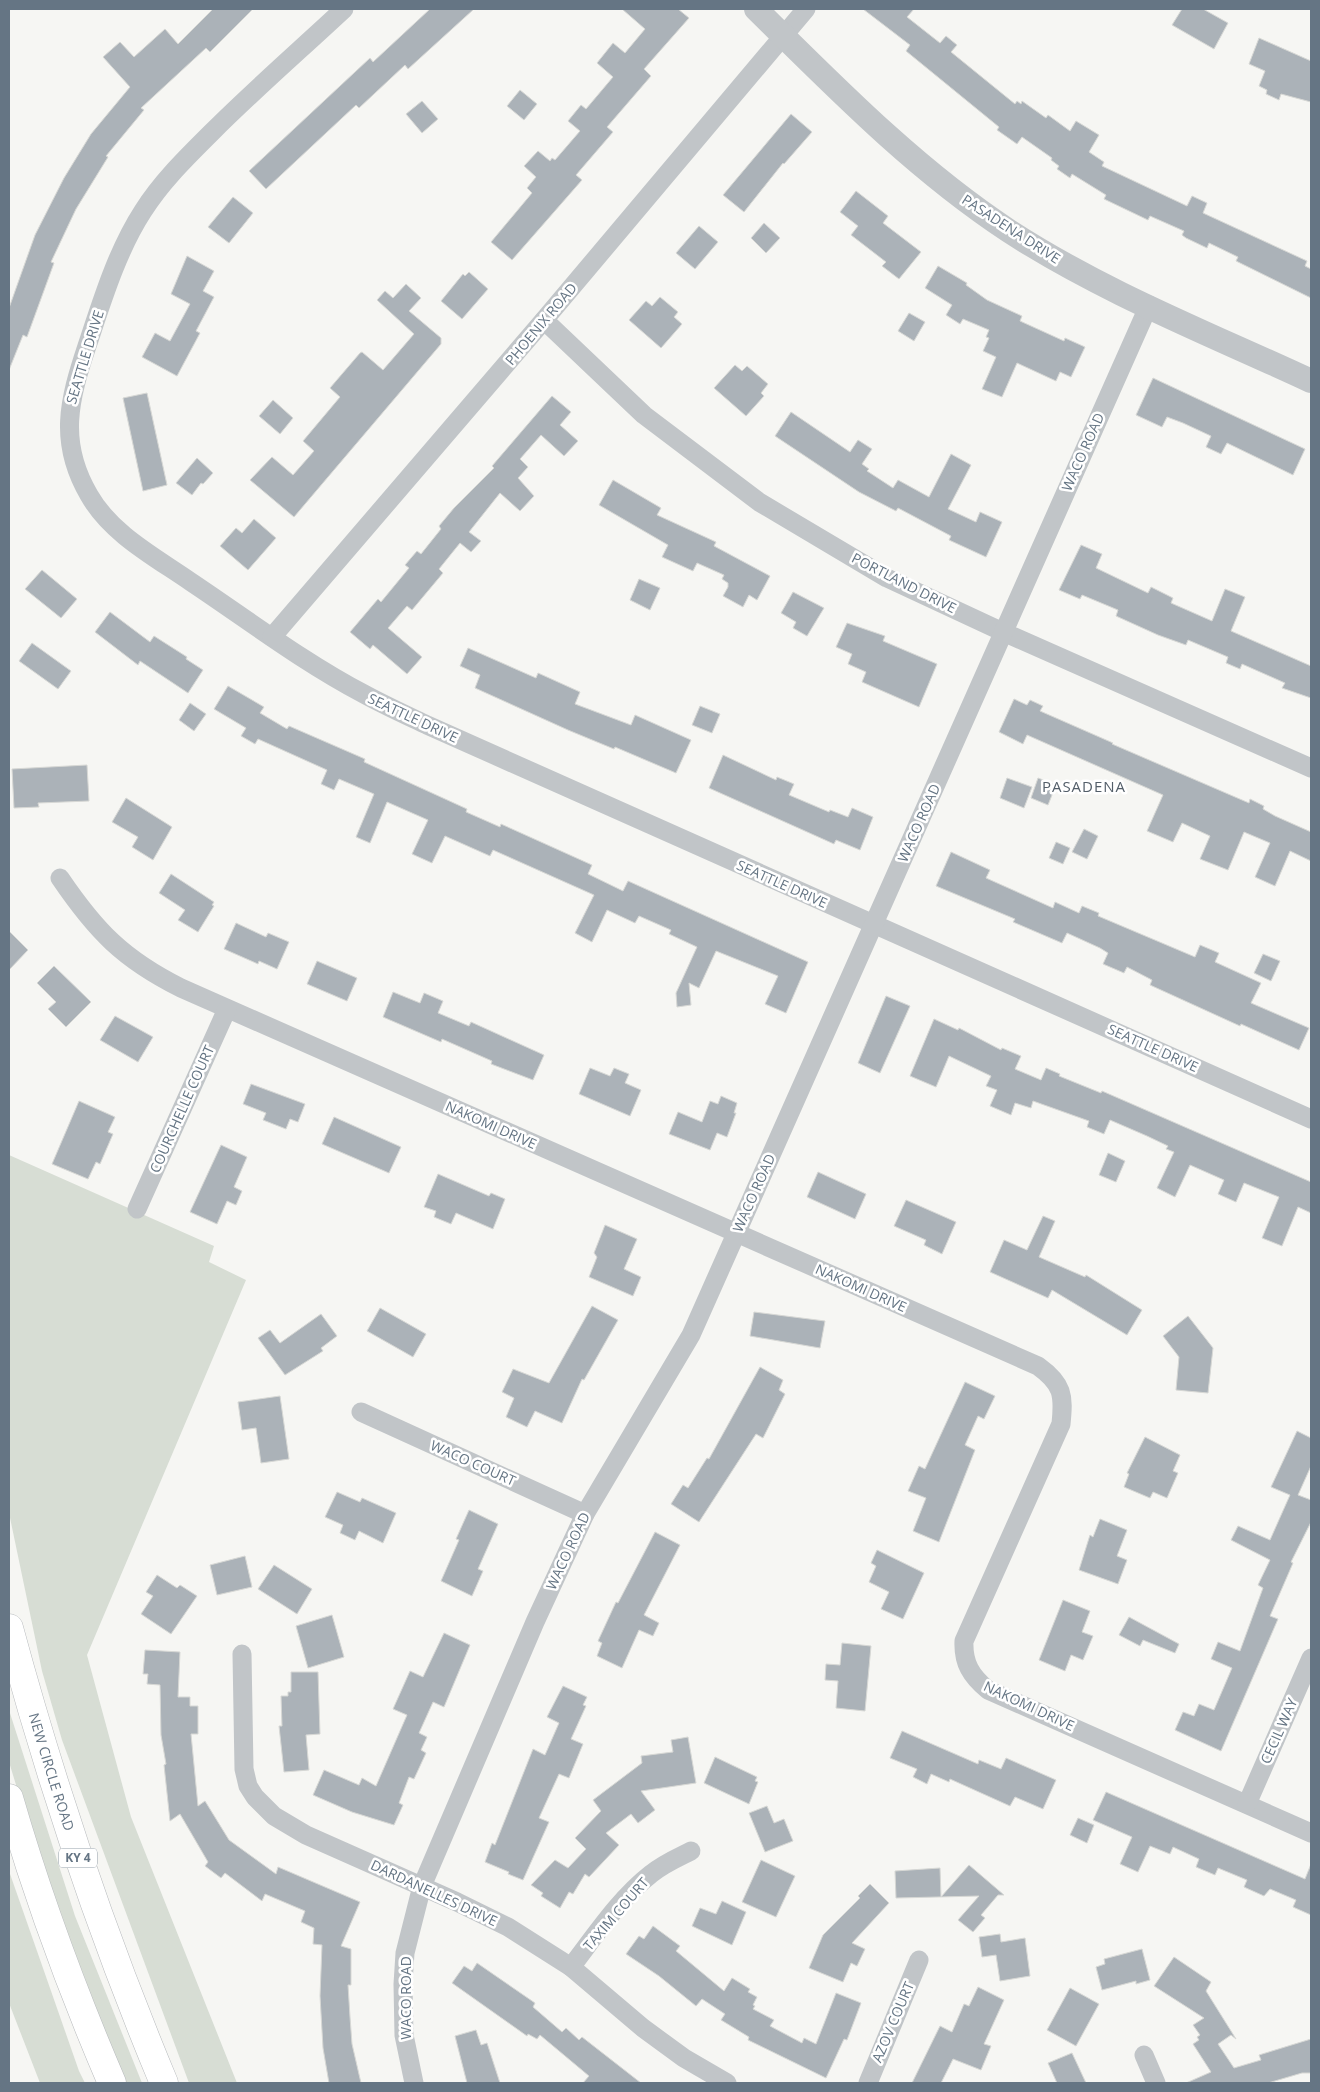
<svg xmlns="http://www.w3.org/2000/svg" width="1320" height="2092" font-family="'Open Sans',sans-serif">
  <style>
    .green { fill: #d7ddd4 }
    .building { fill: #abb2b8; stroke: #d7d8d5 }
    .lines { fill: none; stroke-linecap: round; stroke-linejoin: round }
    .motorway-casing { stroke: #b6b9bc; stroke-width: 29 }
    .minor { stroke: #c1c5c8; stroke-width: 19 }
    .tertiary { stroke: #c1c5c8; stroke-width: 24 }
    .motorway { stroke: #fff; stroke-width: 28 }
    .labels { text-anchor: middle; stroke-width: 5; stroke-linejoin: round; paint-order: stroke }
    .shield { fill: #fff; stroke: #939ea9; stroke-width: 1 }
    .shield-label { font-size: 12px; font-weight: bold; fill: #657584 }
    .street-label { font-size: 14px; fill: #657584; stroke: #fff }
    .neighbourhood-label { font-size: 15px; letter-spacing: 1px; fill: #535e69; stroke: #fff }
  </style>
  <rect width="100%" height="100%" fill="#f6f6f3"/>
  <!-- green -->
  <g class="green">
    <polygon points="9,1155 214,1246 209,1262 246,1280 87,1655 131,1817 237,2083 189,2083 62,1740 42,1671 9,1513"/>
    <polygon points="9,1710 75,1916 142,2083 123,2083 55,1912 9,1762"/>
    <polygon points="9,1871 79,2071 85,2083 40,2083 9,2003"/>
  </g>
  <!-- building -->
  <g class="building">
    <polygon points="213,9 253,9 210,52 206,48 141,108 144,110 106,156 108,157 76,209 51,262 54,263 27,337 23,335 9,370 9,308 35,235 64,178 91,134 130,87 103,57 120,42 134,57 165,29 178,44"/>
    <polygon points="430,9 474,9 408,69 405,65 359,108 356,105 266,189 249,171 370,58 373,62"/>
    <polygon points="622,9 678,9 689,18 644,69 651,76 607,127 613,132 576,175 582,180 512,260 491,242 532,193 527,188 536,177 524,166 538,151 550,161 552,158 555,160 580,131 568,121 581,105 586,109 613,77 597,63 613,43 625,53 645,29"/>
    <polygon points="863,9 914,9 907,17 940,43 946,36 957,45 951,52 1015,104 1017,101 1021,104 1022,101 1046,118 1048,115 1070,131 1076,121 1099,135 1089,152 1104,162 1102,166 1187,206 1192,196 1207,203 1203,213 1307,261 1305,266 1311,269 1311,298 1236,261 1238,257 1209,243 1207,248 1186,238 1182,235 1184,231 1150,216 1148,220 1104,199 1106,195 1072,174 1070,178 1057,169 1059,166 1051,160 1052,158 1022,137 1017,144 997,130 999,127 906,51 910,45"/>
    <polygon points="1182,9 1203,9 1228,23 1214,49 1172,25"/>
    <polygon points="1259,38 1311,61 1311,102 1281,94 1279,100 1266,94 1267,90 1259,86 1265,71 1249,64"/>
    <polygon points="520,90 537,104 524,120 507,106"/>
    <polygon points="422,101 438,119 422,133 406,114"/>
    <polygon points="791,114 812,132 784,164 783,163 744,212 723,195"/>
    <polygon points="856,191 888,216 883,223 921,252 899,279 882,266 886,262 851,235 858,226 840,212"/>
    <polygon points="233,197 253,213 229,243 208,227"/>
    <polygon points="764,223 780,238 766,253 751,238"/>
    <polygon points="699,226 718,242 695,269 676,253"/>
    <polygon points="187,256 214,271 203,291 214,297 196,331 200,333 177,376 142,357 155,333 170,341 190,304 171,294"/>
    <polygon points="938,266 967,283 966,285 987,300 1022,316 1020,321 1064,341 1065,338 1085,347 1071,377 1060,372 1056,381 1017,363 1002,397 982,389 996,357 983,351 989,338 986,337 989,330 963,319 960,324 946,315 952,305 925,288"/>
    <polygon points="469,272 488,289 462,319 441,301 463,274 465,276"/>
    <polygon points="406,284 421,298 409,311 441,338 441,344 294,517 250,480 272,457 293,475 314,451 303,441 340,397 330,388 360,353 362,352 383,370 414,334 377,300 385,291 393,298"/>
    <polygon points="660,297 678,312 674,317 682,324 661,348 629,320 646,301 652,306"/>
    <polygon points="909,313 925,322 914,341 898,331"/>
    <polygon points="735,365 742,371 747,366 768,384 761,393 764,396 746,416 714,388"/>
    <polygon points="1153,378 1305,449 1293,475 1227,443 1221,454 1206,447 1211,436 1183,423 1167,417 1162,427 1136,415"/>
    <polygon points="147,393 167,485 143,491 123,398"/>
    <polygon points="552,396 571,412 560,425 578,441 564,456 541,435 520,459 528,467 518,478 534,496 520,511 500,493 469,532 481,541 471,552 460,543 439,569 443,573 412,610 407,606 388,628 422,657 407,674 373,645 370,649 350,632 378,599 381,602 409,568 405,565 417,551 421,554 441,529 439,526 454,508 494,468 492,466"/>
    <polygon points="273,400 293,418 280,434 259,416"/>
    <polygon points="791,412 850,452 858,440 872,449 862,464 869,469 867,471 893,488 898,480 929,497 951,454 971,465 948,509 976,522 980,512 1002,522 986,557 949,540 951,536 898,508 896,511 859,492 775,436"/>
    <polygon points="197,458 213,473 203,484 201,483 192,495 176,483"/>
    <polygon points="613,480 661,508 657,515 716,542 714,546 770,576 757,600 749,595 743,607 723,596 728,587 728,583 722,579 724,575 697,563 693,571 662,557 668,545 599,505"/>
    <polygon points="254,519 276,538 248,570 220,546 236,528 242,533"/>
    <polygon points="1081,545 1102,554 1096,568 1148,593 1151,587 1173,598 1171,603 1212,621 1225,589 1245,597 1231,631 1311,666 1311,698 1282,688 1285,683 1242,664 1240,669 1226,663 1228,657 1188,640 1186,645 1158,635 1116,616 1118,610 1082,595 1080,599 1059,590"/>
    <polygon points="42,570 77,599 61,618 25,589"/>
    <polygon points="639,579 660,588 650,610 630,600"/>
    <polygon points="793,592 824,608 807,636 793,628 796,622 781,613"/>
    <polygon points="110,612 150,642 154,636 187,657 186,659 203,670 188,693 140,661 138,665 95,632"/>
    <polygon points="847,623 885,636 883,641 937,664 919,707 862,682 866,672 848,664 852,654 836,647"/>
    <polygon points="32,643 71,671 58,689 19,661"/>
    <polygon points="468,648 536,678 538,673 580,692 575,704 631,725 635,715 691,740 676,773 615,747 614,749 568,730 475,688 480,675 460,666"/>
    <polygon points="228,686 264,707 260,713 287,729 289,726 365,759 364,762 467,809 466,812 500,827 501,824 592,865 588,874 623,891 628,881 808,962 786,1013 765,1004 778,976 716,951 699,988 689,983 691,1005 677,1007 676,993 697,947 669,934 671,930 639,916 635,923 607,910 592,942 575,933 594,895 493,850 490,856 445,836 432,863 412,854 428,820 387,802 370,843 356,837 374,794 339,779 334,790 321,784 327,770 258,739 255,744 241,736 246,728 214,709"/>
    <polygon points="1014,699 1027,705 1030,700 1043,706 1040,711 1113,743 1112,744 1249,803 1250,799 1264,806 1263,809 1275,816 1311,832 1311,861 1290,851 1275,886 1255,877 1270,843 1244,832 1228,870 1200,859 1210,836 1182,823 1173,842 1147,831 1163,795 1027,735 1023,744 999,732"/>
    <polygon points="190,703 206,714 194,731 179,720"/>
    <polygon points="700,706 720,714 712,733 692,725"/>
    <polygon points="723,755 776,780 777,777 794,784 789,795 829,812 830,810 848,817 852,808 873,817 860,850 836,840 834,844 709,788"/>
    <polygon points="87,765 89,801 38,803 39,807 14,808 12,769"/>
    <polygon points="1007,778 1032,787 1024,808 1000,798"/>
    <polygon points="1038,778 1056,785 1048,805 1031,798"/>
    <polygon points="126,798 172,827 153,860 132,847 138,837 112,822"/>
    <polygon points="1084,829 1098,836 1087,859 1072,852"/>
    <polygon points="1056,842 1070,848 1063,864 1049,858"/>
    <polygon points="951,852 990,870 986,878 1053,908 1055,902 1079,913 1082,906 1099,913 1098,916 1195,957 1200,945 1219,953 1215,962 1261,983 1251,1003 1309,1028 1299,1050 1241,1024 1240,1026 1150,985 1152,980 1127,967 1124,973 1103,964 1108,953 1100,948 1067,933 1062,943 1013,922 1015,919 936,886"/>
    <polygon points="171,874 214,902 212,905 214,906 198,932 178,920 185,910 159,893"/>
    <polygon points="236,923 266,937 268,933 289,942 277,969 259,961 258,964 224,949"/>
    <polygon points="9,931 28,950 9,970"/>
    <polygon points="1263,954 1280,961 1271,981 1254,973"/>
    <polygon points="317,961 357,978 347,1001 307,984"/>
    <polygon points="54,966 91,1002 66,1027 48,1009 56,1002 37,983"/>
    <polygon points="393,992 420,1003 424,993 443,1001 438,1013 469,1026 471,1022 544,1055 533,1080 491,1064 492,1061 442,1039 441,1042 383,1017"/>
    <polygon points="886,996 910,1006 880,1073 858,1063"/>
    <polygon points="115,1016 153,1037 138,1062 100,1040"/>
    <polygon points="934,1019 958,1030 959,1028 1001,1050 1002,1048 1021,1056 1015,1069 1041,1080 1046,1068 1060,1074 1059,1076 1101,1093 1102,1091 1311,1182 1311,1213 1298,1207 1282,1246 1262,1238 1279,1197 1244,1183 1236,1202 1218,1194 1224,1180 1190,1165 1175,1197 1157,1188 1174,1152 1166,1149 1168,1146 1147,1136 1110,1120 1104,1134 1087,1127 1089,1121 1033,1101 1031,1108 1015,1103 1011,1115 990,1106 997,1090 986,1086 991,1076 949,1056 936,1087 910,1076"/>
    <polygon points="590,1068 610,1076 614,1068 629,1074 625,1083 641,1090 630,1116 579,1094"/>
    <polygon points="251,1084 305,1104 298,1122 290,1119 286,1129 263,1120 266,1113 243,1104"/>
    <polygon points="721,1096 737,1103 734,1113 736,1113 727,1137 717,1133 710,1150 669,1134 678,1112 702,1122 710,1101 718,1104"/>
    <polygon points="79,1101 115,1117 108,1132 113,1134 100,1164 96,1162 88,1179 52,1164"/>
    <polygon points="334,1117 401,1147 389,1173 322,1144"/>
    <polygon points="221,1145 247,1157 234,1187 242,1191 236,1205 227,1201 217,1224 190,1212"/>
    <polygon points="1108,1153 1125,1161 1116,1182 1099,1175"/>
    <polygon points="818,1172 866,1194 855,1219 807,1197"/>
    <polygon points="438,1174 489,1196 491,1193 505,1199 493,1229 456,1213 451,1224 434,1217 436,1211 424,1207"/>
    <polygon points="906,1200 956,1222 942,1254 924,1245 926,1240 894,1226"/>
    <polygon points="1043,1216 1055,1221 1039,1257 1085,1277 1086,1275 1142,1310 1127,1335 1052,1290 1048,1298 990,1272 1004,1240 1027,1250"/>
    <polygon points="605,1225 637,1239 624,1269 641,1277 633,1296 589,1277 597,1257 594,1253"/>
    <polygon points="592,1306 618,1320 584,1380 582,1379 562,1423 535,1411 527,1427 506,1417 514,1398 502,1392 513,1369 549,1383"/>
    <polygon points="380,1308 426,1334 413,1357 367,1331"/>
    <polygon points="754,1312 825,1321 820,1348 750,1336"/>
    <polygon points="321,1314 337,1336 321,1348 323,1351 285,1375 258,1338 270,1330 280,1343"/>
    <polygon points="1188,1316 1213,1348 1208,1393 1176,1390 1179,1357 1163,1336"/>
    <polygon points="760,1367 783,1380 779,1390 785,1394 763,1438 756,1434 699,1522 671,1504 683,1485 688,1488 707,1458 709,1459"/>
    <polygon points="965,1382 995,1396 984,1419 978,1416 965,1445 975,1450 939,1542 913,1531 926,1498 908,1491 919,1466 925,1469"/>
    <polygon points="280,1396 289,1459 261,1463 256,1428 242,1430 238,1402"/>
    <polygon points="1297,1431 1311,1438 1311,1466 1298,1495 1311,1500 1311,1522 1291,1562 1293,1563 1270,1616 1278,1619 1221,1751 1175,1730 1183,1712 1194,1716 1199,1704 1214,1710 1232,1668 1211,1659 1218,1642 1240,1651 1263,1588 1258,1585 1270,1560 1231,1540 1238,1526 1270,1540 1290,1495 1271,1487"/>
    <polygon points="1145,1437 1180,1455 1173,1471 1178,1473 1167,1498 1153,1492 1150,1498 1124,1487 1129,1474 1127,1473"/>
    <polygon points="337,1492 360,1502 362,1498 396,1513 383,1543 359,1531 355,1540 340,1533 343,1525 325,1517"/>
    <polygon points="469,1510 498,1524 478,1569 483,1571 472,1596 441,1581 459,1540 456,1539"/>
    <polygon points="1100,1519 1127,1530 1117,1556 1127,1560 1118,1584 1079,1570 1090,1535 1093,1537"/>
    <polygon points="655,1532 680,1545 644,1615 659,1623 653,1636 639,1630 622,1668 597,1656 602,1643 598,1641 616,1602 618,1603"/>
    <polygon points="877,1550 924,1573 903,1619 881,1609 889,1592 869,1582 876,1566 871,1563"/>
    <polygon points="245,1556 252,1587 217,1595 210,1565"/>
    <polygon points="274,1565 312,1589 297,1614 258,1589"/>
    <polygon points="157,1575 177,1588 180,1585 197,1596 171,1634 141,1614 153,1596 146,1592"/>
    <polygon points="1063,1600 1090,1611 1082,1632 1093,1636 1083,1660 1071,1655 1065,1671 1039,1660"/>
    <polygon points="332,1615 344,1657 308,1668 296,1626"/>
    <polygon points="1129,1617 1179,1644 1175,1653 1143,1640 1140,1646 1119,1635"/>
    <polygon points="444,1633 470,1645 444,1707 433,1702 419,1733 427,1737 421,1750 426,1753 414,1779 409,1777 399,1803 403,1805 394,1825 352,1812 313,1795 324,1770 359,1785 362,1778 376,1786 407,1715 393,1709 410,1671 423,1677"/>
    <polygon points="842,1643 871,1646 865,1711 836,1708 838,1681 825,1680 826,1664 840,1665"/>
    <polygon points="145,1650 180,1652 178,1697 190,1697 190,1706 198,1706 198,1734 191,1734 198,1806 205,1801 229,1840 276,1874 278,1867 360,1902 341,1946 351,1949 351,1985 348,1985 350,2017 352,2044 361,2083 329,2083 323,2048 320,1996 322,1945 313,1944 314,1928 301,1922 305,1911 265,1894 262,1901 225,1873 221,1878 205,1866 208,1862 180,1814 170,1821 164,1765 166,1764 161,1735 160,1685 147,1684 148,1674 143,1674"/>
    <polygon points="291,1672 318,1672 320,1734 306,1735 309,1770 284,1772 279,1726 282,1726 281,1696 288,1696 288,1692 291,1692"/>
    <polygon points="563,1686 587,1697 583,1705 586,1706 571,1739 583,1744 569,1778 559,1774 539,1818 549,1822 523,1880 508,1874 509,1872 485,1862 492,1843 495,1845 533,1749 545,1755 559,1723 547,1717"/>
    <polygon points="902,1731 978,1764 979,1760 1001,1769 1006,1758 1056,1780 1043,1809 1015,1797 1010,1806 950,1779 949,1782 931,1774 927,1784 913,1777 917,1769 890,1758"/>
    <polygon points="688,1737 696,1783 641,1791 655,1810 638,1823 631,1814 606,1833 619,1845 589,1877 585,1874 573,1894 569,1892 560,1908 541,1896 543,1893 531,1885 555,1860 568,1868 586,1849 575,1838 601,1811 593,1800 642,1763 641,1756 673,1752 671,1740"/>
    <polygon points="715,1757 757,1777 755,1781 758,1782 749,1804 704,1783"/>
    <polygon points="1106,1792 1305,1879 1311,1864 1311,1915 1293,1907 1296,1900 1270,1889 1264,1896 1244,1887 1247,1880 1218,1868 1215,1875 1196,1867 1199,1859 1173,1847 1170,1854 1150,1846 1138,1872 1120,1864 1132,1837 1093,1820"/>
    <polygon points="767,1806 774,1823 784,1819 793,1841 765,1852 749,1813"/>
    <polygon points="1078,1818 1094,1825 1087,1843 1070,1835"/>
    <polygon points="761,1860 795,1876 776,1917 742,1902"/>
    <polygon points="969,1865 1004,1895 998,1895 981,1915 985,1918 973,1932 958,1920 979,1896 896,1898 895,1871 940,1868 941,1897"/>
    <polygon points="870,1884 889,1903 852,1943 865,1949 857,1966 851,1963 843,1982 809,1968 823,1935 860,1898 858,1896"/>
    <polygon points="722,1901 746,1912 732,1945 692,1926 700,1908 716,1914"/>
    <polygon points="653,1926 680,1946 676,1951 724,1991 732,1978 750,1989 748,1992 757,1997 753,2005 755,2006 753,2009 774,2020 770,2026 802,2043 804,2038 816,2044 836,1993 861,2003 847,2040 844,2039 826,2078 748,2040 749,2037 721,2020 725,2014 702,1999 696,2006 659,1976 626,1954 639,1936 644,1939"/>
    <polygon points="1000,1934 1001,1942 1025,1938 1030,1976 1000,1981 996,1955 982,1957 979,1937"/>
    <polygon points="1142,1949 1150,1980 1136,1984 1136,1981 1102,1990 1096,1967 1105,1964 1104,1959"/>
    <polygon points="1174,1957 1211,1982 1206,1991 1236,2039 1231,2035 1218,2044 1234,2068 1261,2060 1259,2055 1311,2039 1311,2073 1302,2073 1268,2083 1186,2083 1211,2072 1193,2044 1199,2040 1197,2037 1200,2035 1193,2025 1204,2018 1154,1986"/>
    <polygon points="477,1963 535,2003 533,2007 562,2032 566,2028 579,2040 582,2037 641,2083 583,2083 589,2076 540,2035 537,2039 528,2034 527,2036 452,1983 464,1966 472,1971"/>
    <polygon points="978,1987 1004,2000 984,2044 991,2046 981,2070 953,2059 941,2083 912,2083 940,2026 952,2032 964,2004 969,2006"/>
    <polygon points="1070,1988 1099,2004 1076,2046 1047,2030"/>
    <polygon points="476,2030 481,2045 487,2043 500,2083 467,2083 455,2036"/>
    <polygon points="1072,2053 1086,2083 1057,2083 1048,2063"/>
  </g>
  <g class="lines">
    <defs>
      <g id="motorway">
        <path id="s1" d="M9,1628C51,1783 102,1935 164,2083"/>
        <path d="M9,1798C37,1895 72,1990 112,2083"/>
      </g>
    </defs>
    <!-- motorway casing -->
    <use href="#motorway" class="motorway-casing"/>
    <!-- minor -->
    <g class="minor">
      <path d="M344,9C300,50 254,90 212,132C187,157 162,181 143,211C117,251 102,301 87,346C69,400 58,442 89,495C111,534 155,557 191,582C248,620 303,662 364,694C384,705 406,715 427,725L1311,1119"/>
      <polyline points="544,320 644,415 759,502 887,578 1003,632 1311,768"/>
      <polyline points="272,637 544,320 806,9"/>
      <path d="M60,878C96,931 123,959 181,988L1038,1366C1063,1384 1064,1395 1061,1424L964,1641C963,1663 971,1676 988,1690L1311,1833"/>
      <polyline points="137,1209 227,1009"/>
      <polyline points="361,1412 585,1514"/>
      <polyline points="242,1654 244,1769 248,1786 255,1797 274,1816 306,1835 457,1902 508,1927 571,1967 643,2028 684,2058 727,2083"/>
      <polyline points="1247,1804 1311,1658"/>
      <path d="M571,1967C595,1936 619,1899 651,1874C663,1864 677,1858 691,1851"/>
      <polyline points="1144,2055 1156,2083"/>
      <polyline points="414,2083 404,2035 403,1984 405,1953 422,1886 535,1622 585,1514 691,1335 1149,305"/>
      <polyline points="868,2083 919,1960"/>
    </g>
    <!-- tertiary -->
    <path class="tertiary" d="M756,9C836,88 915,169 1009,231C1103,292 1210,334 1311,381"/>
    <!-- motorway -->
    <use href="#motorway" class="motorway"/>
  </g>
  <g class="labels">
    <!-- shield labels -->
    <rect class="shield" x="59" y="1848.5" width="38" height="19" rx="4"/>
    <g class="shield-label">
      <text x="78" y="1862">KY 4</text>
    </g>
    <!-- street labels -->
    <g class="street-label">
      <text transform="translate(1011 229) rotate(33)" y="5">PASADENA DRIVE</text>
      <text transform="translate(541 324) rotate(-50)" y="5">PHOENIX ROAD</text>
      <text transform="translate(85 357) rotate(-73)" y="5">SEATTLE DRIVE</text>
      <text transform="translate(1083 452) rotate(-66)" y="5">WACO ROAD</text>
      <text transform="translate(904 583) rotate(27)" y="5">PORTLAND DRIVE</text>
      <text transform="translate(413 718) rotate(25)" y="5">SEATTLE DRIVE</text>
      <text transform="translate(919 823) rotate(-66)" y="5">WACO ROAD</text>
      <text transform="translate(782 884) rotate(24)" y="5">SEATTLE DRIVE</text>
      <text transform="translate(1153 1048) rotate(24)" y="5">SEATTLE DRIVE</text>
      <text transform="translate(182 1109) rotate(-66)" y="5">COURCHELLE COURT</text>
      <text transform="translate(491 1125) rotate(24)" y="5">NAKOMI DRIVE</text>
      <text transform="translate(754 1193) rotate(-66)" y="5">WACO ROAD</text>
      <text transform="translate(861 1288) rotate(24)" y="5">NAKOMI DRIVE</text>
      <text transform="translate(473 1463) rotate(24)" y="5">WACO COURT</text>
      <text transform="translate(568 1551) rotate(-65)" y="5">WACO ROAD</text>
      <text transform="translate(1029 1706) rotate(25)" y="5">NAKOMI DRIVE</text>
      <text transform="translate(1279 1731) rotate(-66)" y="5">CECIL WAY</text>
      <text dy="5" stroke="none"><textPath href="#s1" startOffset="150">NEW CIRCLE ROAD</textPath></text>
      <text transform="translate(434 1893) rotate(25)" y="5">DARDANELLES DRIVE</text>
      <text transform="translate(616 1914) rotate(-49)" y="5">TAXIM COURT</text>
      <text transform="translate(406 1998) rotate(-90)" y="5">WACO ROAD</text>
      <text transform="translate(893 2022) rotate(-67)" y="5">AZOV COURT</text>
    </g>
    <!-- neighbourhood labels -->
    <g class="neighbourhood-label">
      <text x="1084" y="792">PASADENA</text>
    </g>
  </g>
  <!-- border -->
  <rect width="1320" height="2092" fill="none" stroke="#657584" stroke-width="20"/>
</svg>
